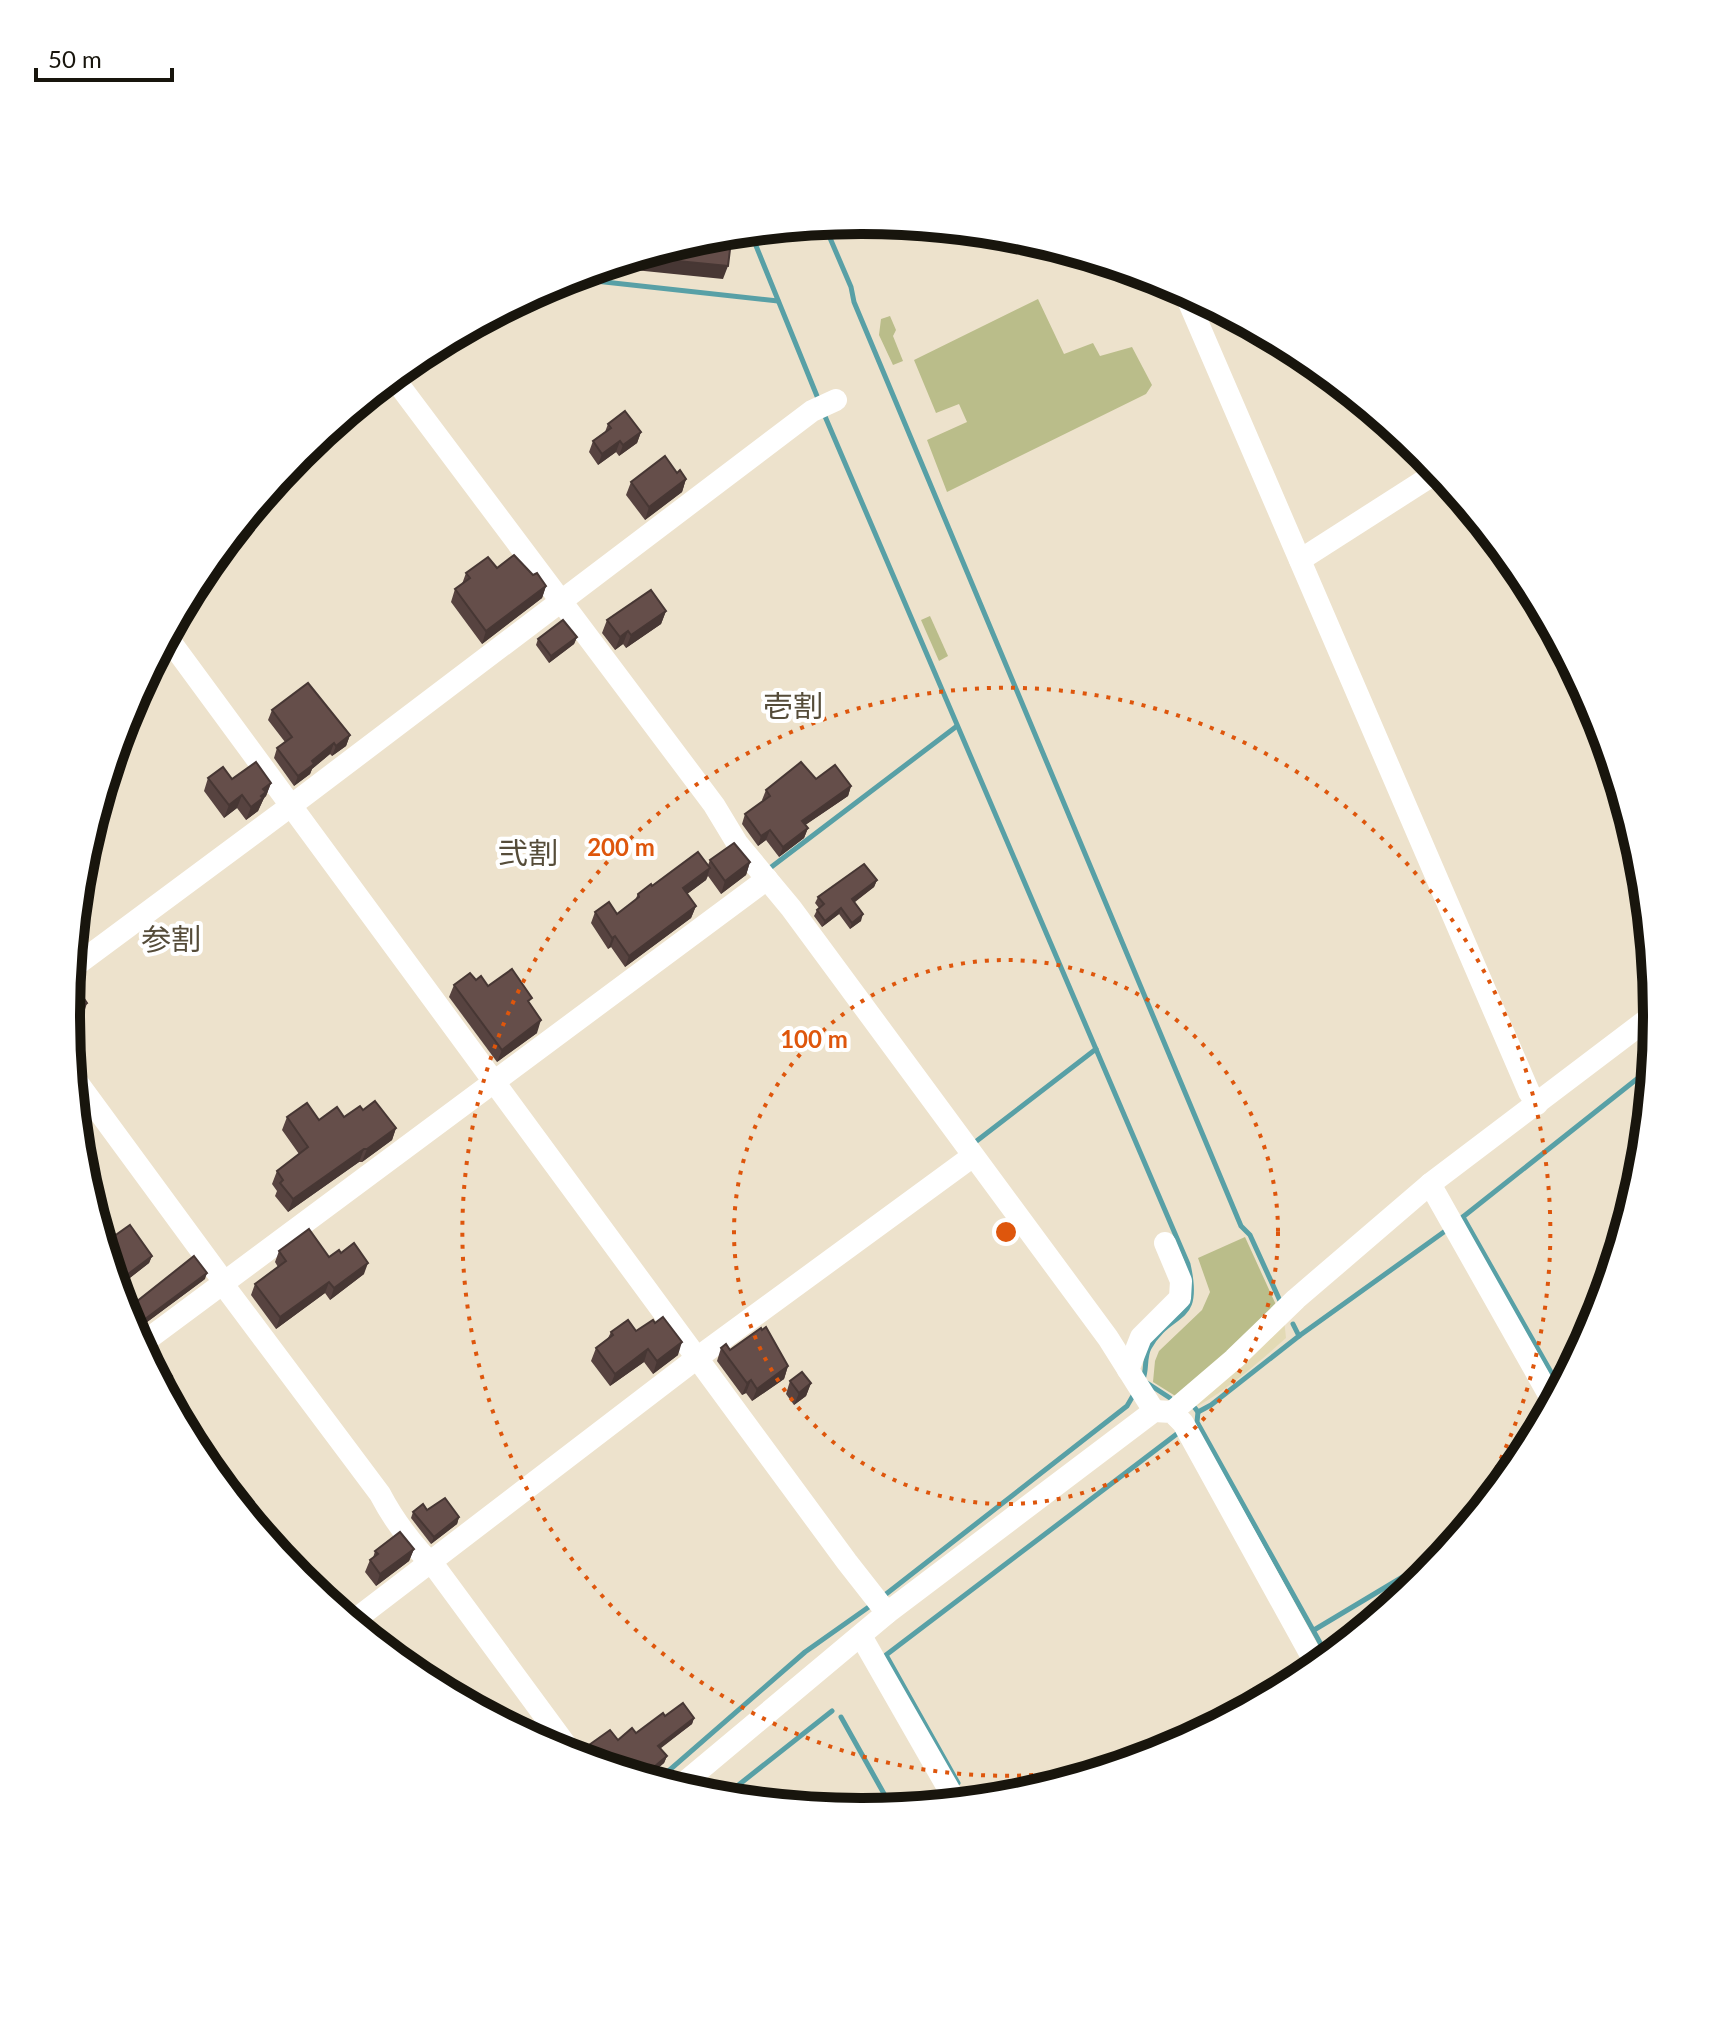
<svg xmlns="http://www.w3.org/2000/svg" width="1723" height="2032" font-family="Lato,'Noto Sans JP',sans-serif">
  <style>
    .green { fill: #babd8a }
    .sand { fill: #e3dab5 }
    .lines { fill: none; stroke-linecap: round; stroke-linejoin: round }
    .stream { stroke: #58a0a6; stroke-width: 5 }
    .street { stroke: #fff; stroke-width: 22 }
    .wall { fill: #574340 }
    .shaded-wall { fill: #473734 }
    .building { fill: #654e4a; stroke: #473734; stroke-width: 2 }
    .ring { fill: none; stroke: #de560c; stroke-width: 4; stroke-dasharray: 4 8 }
    .labels { text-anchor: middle; stroke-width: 8; stroke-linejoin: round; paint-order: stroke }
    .neighbourhood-label { font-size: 30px; fill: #554c39; stroke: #fff }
    .rim { fill: none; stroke: #18150d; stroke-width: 10 }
    .centre { fill: #de560c; stroke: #fff; stroke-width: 4 }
    .ring-label { font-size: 24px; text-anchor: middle; font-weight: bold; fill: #de560c; stroke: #fff; stroke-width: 8; stroke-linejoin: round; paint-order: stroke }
  </style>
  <rect width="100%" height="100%" fill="#ede2cc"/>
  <!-- green -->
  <g class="green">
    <polygon points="1038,299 1064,354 1093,343 1100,356 1132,347 1152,385 1146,394 947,492 927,440 967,422 959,404 936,413 914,360"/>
    <polygon points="890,316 896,330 893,336 903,361 893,365 879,335 881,319"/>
    <polygon points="930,616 948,656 939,661 921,620"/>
    <polygon points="1245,1237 1277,1307 1177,1397 1153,1382 1155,1361 1159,1351 1202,1310 1210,1292 1198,1258"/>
  </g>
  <!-- sand -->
  <path class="sand" d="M1284,1319L1286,1338C1258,1363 1230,1387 1198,1406L1190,1403Z"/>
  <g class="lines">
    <!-- stream -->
    <g class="stream">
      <polyline points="824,224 851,287 854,302 1241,1226 1250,1235 1281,1303"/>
      <polyline points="750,231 819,401"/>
      <polyline points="568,278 778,301"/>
      <path d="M824,414L1188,1264C1202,1327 1171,1308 1149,1348C1144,1358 1147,1369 1143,1379"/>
      <polyline points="770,868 957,726"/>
      <polyline points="974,1143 1096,1049"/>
      <polyline points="1463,1217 1560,1388"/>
      <polyline points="1459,1220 1652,1067"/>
      <polyline points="1293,1324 1299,1336"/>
      <polyline points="1147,1383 1170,1398"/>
      <polyline points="1195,1408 1198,1412 1211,1405 1299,1336 1448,1229"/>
      <polyline points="1198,1412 1197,1422 1328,1657"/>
      <polyline points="881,1598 1127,1406 1134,1394"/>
      <polyline points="1314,1630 1446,1551"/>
      <polyline points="841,1717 892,1808"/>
      <polyline points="657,1781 805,1652 873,1604"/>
      <polyline points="958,1783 886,1655 1182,1430"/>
      <polyline points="722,1798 832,1711"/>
    </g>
    <!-- street -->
    <g class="street">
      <polyline points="542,289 545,290 549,286"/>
      <polyline points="1184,291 1529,1092 1537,1104"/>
      <polyline points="393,377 714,805 737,843 791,908 1108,1338 1154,1411"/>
      <polyline points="1300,560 1439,471"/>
      <polyline points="167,637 847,1562 887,1613"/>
      <polyline points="71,969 292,805 812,411 836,400"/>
      <path d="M72,1075L224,1282L228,1291L380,1494C395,1523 415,1548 438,1571L574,1756"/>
      <polyline points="1430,1184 1553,1402"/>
      <polyline points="140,1345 767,879"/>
      <polyline points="1128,1370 1141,1337 1180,1298 1181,1281 1165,1243"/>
      <polyline points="1172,1412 1234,1359 1296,1299 1430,1184 1657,1012"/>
      <polyline points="352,1622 697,1358 973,1156"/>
      <polyline points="861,1636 956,1802"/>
      <polyline points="678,1788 887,1613 1154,1411 1172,1412 1183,1423 1317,1666"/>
    </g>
  </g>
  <!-- wall -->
  <g class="wall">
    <polygon points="608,424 641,432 637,443 619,456 616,452 598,465 589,452 593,441 605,432"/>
    <polygon points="677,473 686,479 682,492 645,520 626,495 631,482"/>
    <polygon points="497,568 533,575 546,586 542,598 482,644 451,602 455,589 462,584 466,573"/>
    <polygon points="666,611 661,624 626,648 623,644 615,650 602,633 607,620"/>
    <polygon points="577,637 574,644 549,663 536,645 538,639"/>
    <polygon points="272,710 350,735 346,746 332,756 330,754 312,769 310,774 294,786 274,758 277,748 285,742 268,720"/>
    <polygon points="208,778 232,779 271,783 266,796 264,798 258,811 246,820 237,808 224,818 204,791"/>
    <polygon points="816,779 851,786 848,796 805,825 808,828 804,838 779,857 766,840 758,846 742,824 745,814 763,801 762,800 766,790"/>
    <polygon points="710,860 750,862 746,875 721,894 708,876 706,880 687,894 696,906 691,918 625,967 611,947 608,949 591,923 595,912 617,914 635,900 638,894 652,886 708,865"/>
    <polygon points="877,880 874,887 854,902 861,921 850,929 839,914 822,927 814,916 817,910 819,908 815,903 818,897"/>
    <polygon points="476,980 530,1004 537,1033 497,1062 449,997 454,985"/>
    <polygon points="363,1110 396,1128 392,1140 362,1162 359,1162 288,1212 275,1196 277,1191 272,1184 277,1171 299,1154 282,1130 287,1117 319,1120 344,1117"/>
    <polygon points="103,1244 152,1256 149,1263 117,1288 111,1268 112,1267 109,1263"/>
    <polygon points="279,1251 329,1257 341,1253 364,1274 330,1300 325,1293 276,1329 251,1295 255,1284 278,1267 275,1262"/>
    <polygon points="205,1279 135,1331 126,1320 125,1314 126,1310"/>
    <polygon points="636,1331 678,1355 653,1374 644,1362 610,1386 591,1361 596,1348 608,1338 611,1332"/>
    <polygon points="721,1348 788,1366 784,1379 752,1401 746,1393 742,1395 717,1361"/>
    <polygon points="790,1381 811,1383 806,1396 794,1405 786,1394"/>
    <polygon points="427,1510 459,1517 457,1524 431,1544 411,1518 413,1512"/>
    <polygon points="414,1549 409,1561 376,1586 365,1572 370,1560 373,1558 375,1551"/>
    <polygon points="665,1716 694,1718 692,1724 660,1748 667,1756 664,1763 646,1778 586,1760 587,1751 589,1745 618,1740 636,1733"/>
  </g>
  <!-- shaded-wall -->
  <g class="shaded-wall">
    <polygon points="637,257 728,266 723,279 605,267"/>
    <polygon points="641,432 637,443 619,456 623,445"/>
    <polygon points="620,441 616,452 598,465 602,454"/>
    <polygon points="686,479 682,492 645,520 649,507"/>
    <polygon points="546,586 542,598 482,644 486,631"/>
    <polygon points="666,611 661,624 626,648 631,635"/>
    <polygon points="628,631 623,644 615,650 620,637"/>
    <polygon points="577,637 574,644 549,663 551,656"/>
    <polygon points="350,735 346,746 332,756 336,746"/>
    <polygon points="334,743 330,754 312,769 310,774 294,786 298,776 312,761"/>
    <polygon points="271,783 266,796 264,798 258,811 246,820 251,807 263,789"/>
    <polygon points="851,786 848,796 798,830 802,821"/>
    <polygon points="242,795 237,808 224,818 229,805"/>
    <polygon points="808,828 804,838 779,857 783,847"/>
    <polygon points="770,830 766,840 758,846 761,836"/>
    <polygon points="750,862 746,875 721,894 725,881"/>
    <polygon points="710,868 706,880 679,900 683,888"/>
    <polygon points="877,880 874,887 850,906 852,899"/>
    <polygon points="696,906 691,918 625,967 629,956"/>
    <polygon points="841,908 839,914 822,927 825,921"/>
    <polygon points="863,914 861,921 850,929 852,923"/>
    <polygon points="85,932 81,944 72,950 73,941"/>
    <polygon points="615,936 611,947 608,949 612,938"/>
    <polygon points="87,1003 83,1016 67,1027 66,1019"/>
    <polygon points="541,1020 537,1033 497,1062 502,1050"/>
    <polygon points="396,1128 392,1140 362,1162 367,1149"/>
    <polygon points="364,1149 359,1162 288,1212 293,1199"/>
    <polygon points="152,1256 149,1263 117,1288 115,1284"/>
    <polygon points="368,1263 364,1274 330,1300 334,1288"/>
    <polygon points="207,1273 205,1279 135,1331 137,1325"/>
    <polygon points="329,1282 325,1293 276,1329 280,1317"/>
    <polygon points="682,1342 678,1355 653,1374 657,1361"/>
    <polygon points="648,1349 644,1362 610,1386 615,1374"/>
    <polygon points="788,1366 784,1379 752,1401 757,1389"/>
    <polygon points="172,1376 167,1388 164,1391 162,1387 164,1382"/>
    <polygon points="751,1380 746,1393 742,1395 747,1383"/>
    <polygon points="811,1383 806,1396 794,1405 799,1393"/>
    <polygon points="459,1517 457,1524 431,1544 434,1537"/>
    <polygon points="414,1549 409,1561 376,1586 380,1574"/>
    <polygon points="694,1718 692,1724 656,1752 658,1746"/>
    <polygon points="667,1756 664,1763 646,1778 642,1777"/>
  </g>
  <!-- building -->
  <g class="building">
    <polygon points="701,237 731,241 728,266 637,257"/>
    <polygon points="625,411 641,432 623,445 620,441 602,454 593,441 611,428 608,424"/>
    <polygon points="665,456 677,473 680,470 686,479 649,507 631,482"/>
    <polygon points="514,555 533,575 537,573 546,586 486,631 455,589 470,578 466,573 488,557 497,568"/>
    <polygon points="651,590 666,611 631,635 628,631 620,637 607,620"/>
    <polygon points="563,620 577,637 551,656 538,639"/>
    <polygon points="308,683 350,735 336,746 334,743 312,761 314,764 298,776 277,748 292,737 272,710"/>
    <polygon points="256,762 271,783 263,789 266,792 261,796 263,798 251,807 242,795 229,805 208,778 223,767 232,779"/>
    <polygon points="801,762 816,779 835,765 851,786 802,821 808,828 783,847 770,830 761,836 745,814 770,796 766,790"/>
    <polygon points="734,843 750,862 725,881 710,860"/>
    <polygon points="698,852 710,868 683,888 696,906 629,956 615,936 612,938 595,912 609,902 617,914 639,897 638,894 651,884 652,886"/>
    <polygon points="864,864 877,880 852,899 863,914 852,923 841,908 825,921 817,910 824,904 818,897"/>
    <polygon points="76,919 85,932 73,941"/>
    <polygon points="512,969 532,998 528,1001 541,1020 502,1050 454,985 470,973 476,980 481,976 488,986"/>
    <polygon points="76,987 87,1003 66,1019 68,992"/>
    <polygon points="375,1101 396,1128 367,1149 364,1149 293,1199 280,1183 283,1180 277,1171 308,1147 287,1117 307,1103 319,1120 337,1107 344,1117 360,1106 363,1110"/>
    <polygon points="130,1225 152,1256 115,1284 111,1268 116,1264 103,1244"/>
    <polygon points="309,1229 329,1257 339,1250 341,1253 354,1243 368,1263 334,1288 329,1282 280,1317 255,1284 286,1261 279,1251"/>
    <polygon points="194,1256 207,1273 137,1325 126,1310"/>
    <polygon points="663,1317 682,1342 657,1361 648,1349 615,1374 596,1348 613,1335 611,1332 628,1320 636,1331 653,1320 655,1323"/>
    <polygon points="766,1327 788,1366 757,1389 751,1380 747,1383 721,1348 726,1344 730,1350 761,1328 762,1330"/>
    <polygon points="159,1359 172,1376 164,1382 167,1385 163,1388 150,1365"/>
    <polygon points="802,1372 811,1383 799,1393 790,1381"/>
    <polygon points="445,1498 459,1517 434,1537 413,1512 423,1504 427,1510"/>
    <polygon points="400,1532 414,1549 380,1574 370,1560 378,1554 375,1551"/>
    <polygon points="683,1703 694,1718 658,1746 667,1756 642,1777 621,1770 619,1767 617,1769 593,1762 588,1756 589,1745 610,1730 618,1740 632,1728 636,1733 663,1713 665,1716"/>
  </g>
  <!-- distance rings -->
  <g class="ring">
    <circle cx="1006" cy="1232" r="272"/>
    <path d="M1128 1762A544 544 0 1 1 1449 1548"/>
  </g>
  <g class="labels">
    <!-- neighbourhood labels -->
    <g class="neighbourhood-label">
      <text x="793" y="717">壱割</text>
      <text x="528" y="864">弐割</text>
      <text x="171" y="950">参割</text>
    </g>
  </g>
  <!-- crop -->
  <path d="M0 0H1723V2032H0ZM861 234H862A781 781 0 0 1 1643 1015V1017A781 781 0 0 1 862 1798H861A781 781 0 0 1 80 1017V1015A781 781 0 0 1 861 234Z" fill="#fff" fill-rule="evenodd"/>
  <path class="rim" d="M861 234H862A781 781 0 0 1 1643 1015V1017A781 781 0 0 1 862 1798H861A781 781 0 0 1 80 1017V1015A781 781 0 0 1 861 234Z"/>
  <circle cx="1006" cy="1232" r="12" class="centre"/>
  <g class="ring-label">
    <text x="621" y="856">200 m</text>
    <text x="814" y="1048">100 m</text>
  </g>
  <!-- scale -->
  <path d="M36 68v12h136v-12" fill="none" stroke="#18150d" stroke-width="4"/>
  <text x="48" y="68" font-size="24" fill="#18150d" stroke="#ffffff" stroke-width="6" paint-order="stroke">50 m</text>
</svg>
